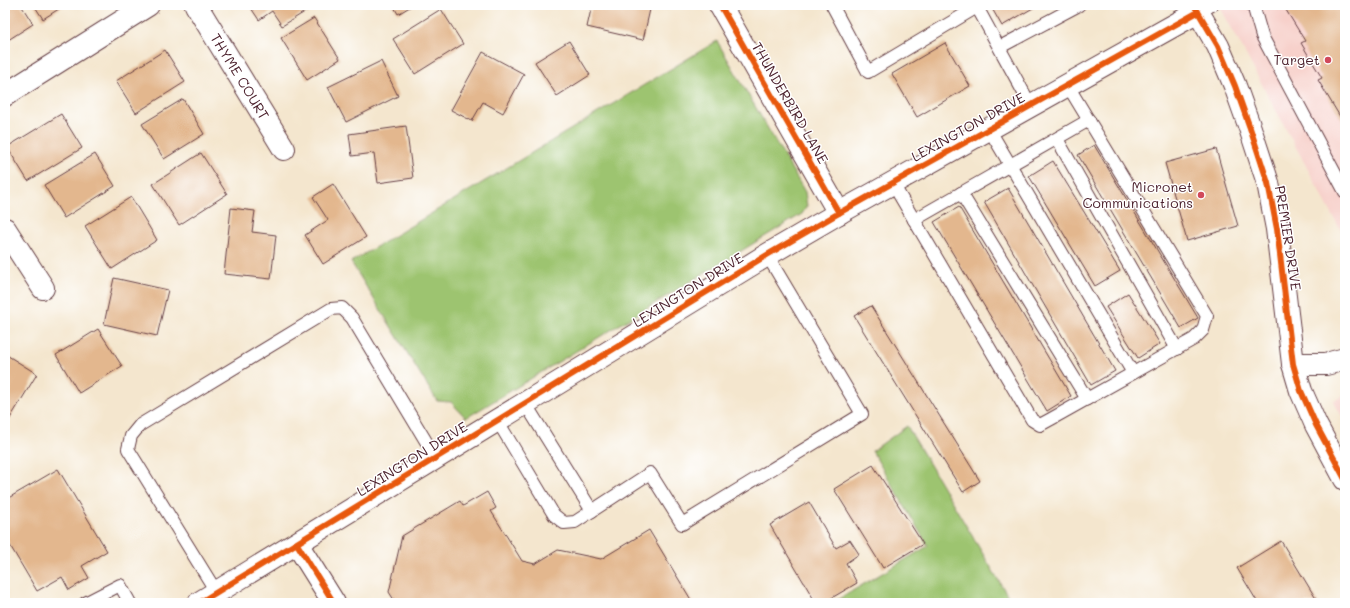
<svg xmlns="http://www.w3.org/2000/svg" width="1350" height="608" font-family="Mali,sans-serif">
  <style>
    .built { fill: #f7d0ca }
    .green { fill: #9dc470; stroke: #74724e }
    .building { fill: #e3b78e }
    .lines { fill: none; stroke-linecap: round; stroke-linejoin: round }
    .lane-casing { stroke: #643d43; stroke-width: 14 }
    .street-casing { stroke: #643d43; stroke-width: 24 }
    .secondary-casing { stroke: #643d43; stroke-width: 24 }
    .lane { stroke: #fff; stroke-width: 12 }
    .street { stroke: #fff; stroke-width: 22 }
    .secondary { stroke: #fff; stroke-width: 22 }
    .cycleway-casing { stroke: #fff; stroke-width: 8 }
    .cycleway { stroke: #e8590c; stroke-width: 6 }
    .poi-dot { fill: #d1495b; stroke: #fff; stroke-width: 1.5 }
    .labels { text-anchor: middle; stroke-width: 3; stroke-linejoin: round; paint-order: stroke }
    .poi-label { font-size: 14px; fill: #4a1f2b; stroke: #fff; text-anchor: end }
    .street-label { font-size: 14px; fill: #4a1f2b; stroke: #fff }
  </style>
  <rect width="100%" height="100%" fill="#fff"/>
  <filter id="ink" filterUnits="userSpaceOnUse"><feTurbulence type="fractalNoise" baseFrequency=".025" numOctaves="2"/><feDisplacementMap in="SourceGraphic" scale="8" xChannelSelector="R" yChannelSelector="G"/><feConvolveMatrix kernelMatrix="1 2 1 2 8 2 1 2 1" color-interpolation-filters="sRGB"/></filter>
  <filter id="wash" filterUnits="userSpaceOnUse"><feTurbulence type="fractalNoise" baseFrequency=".012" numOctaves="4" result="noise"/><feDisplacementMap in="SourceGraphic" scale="16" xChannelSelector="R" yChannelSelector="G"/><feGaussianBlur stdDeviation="0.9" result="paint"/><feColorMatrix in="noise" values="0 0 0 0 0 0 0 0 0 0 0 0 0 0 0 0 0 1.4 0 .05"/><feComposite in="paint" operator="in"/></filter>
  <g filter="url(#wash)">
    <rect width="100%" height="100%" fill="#f4e6ce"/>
    <!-- built -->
    <g class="built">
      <polygon points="1219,5 1345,5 1345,238"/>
      <polygon points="1345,395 1345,421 1333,401"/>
    </g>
    <!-- green -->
    <g class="green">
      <polygon points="717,41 805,192 807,206 802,214 466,418 451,402 437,401 351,262"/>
      <polygon points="907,426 1012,603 832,603 928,546 872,451"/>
    </g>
    <g id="blocks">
      <!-- building -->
      <g class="building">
        <polygon points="5,5 21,5 33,24 5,42"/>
        <polygon points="34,5 65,5 43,19"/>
        <polygon points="249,5 316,5 282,26 272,11 259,20"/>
        <polygon points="393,5 413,5 398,14"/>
        <polygon points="592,5 651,5 643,40 587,27"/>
        <polygon points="990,5 1038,5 1002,26"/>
        <polygon points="1294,5 1345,5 1345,125 1318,80 1322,78 1301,43 1305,41 1286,10"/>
        <polygon points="441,9 463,44 415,74 393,39"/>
        <polygon points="314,18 340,59 307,80 281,38"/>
        <polygon points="569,41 590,75 557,96 535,62"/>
        <polygon points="945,43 970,86 917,117 892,74"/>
        <polygon points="165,50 185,82 136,113 116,81"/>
        <polygon points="483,52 524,74 503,113 483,102 472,121 451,110"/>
        <polygon points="381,61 398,96 346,122 328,87"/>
        <polygon points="183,99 204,134 164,159 142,124"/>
        <polygon points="61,114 82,148 28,181 7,147"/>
        <polygon points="406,126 413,178 378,183 374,153 352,156 349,134"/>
        <polygon points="1094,145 1198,318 1181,328 1078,155"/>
        <polygon points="1216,149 1238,226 1187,241 1165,163"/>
        <polygon points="201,153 227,194 179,225 153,184"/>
        <polygon points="95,154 115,186 64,218 44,185"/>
        <polygon points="1053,161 1120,271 1095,286 1029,176"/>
        <polygon points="333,184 366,237 323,264 305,235 328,220 313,197"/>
        <polygon points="1008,188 1115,371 1091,385 984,202"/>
        <polygon points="131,197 157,240 112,269 85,226"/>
        <polygon points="959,207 1071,396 1047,411 934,222"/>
        <polygon points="231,208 255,211 252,232 276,235 271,279 224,274"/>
        <polygon points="114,278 168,290 157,336 104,324"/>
        <polygon points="1128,293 1160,344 1138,358 1106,307"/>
        <polygon points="871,306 980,481 963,492 854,316"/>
        <polygon points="98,329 122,366 79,393 56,355"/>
        <polygon points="5,354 37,374 9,420 5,418"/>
        <polygon points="873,465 923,544 883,568 834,489"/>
        <polygon points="58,469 107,551 82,566 89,578 69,590 62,577 37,591 5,537 5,500"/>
        <polygon points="487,492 496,508 491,511 522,561 535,564 558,550 601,559 649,530 693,603 396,603 389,592 402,536 460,501 463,506"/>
        <polygon points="809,502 836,548 850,540 859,554 846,563 857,583 823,603 816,603 770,525"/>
        <polygon points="1281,541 1318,602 1316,603 1258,603 1237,568"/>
      </g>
    </g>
  </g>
  <g filter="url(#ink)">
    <use href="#blocks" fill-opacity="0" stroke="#643d43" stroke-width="1"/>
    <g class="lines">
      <defs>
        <g id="lane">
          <polyline points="832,5 868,72 977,7 1031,106"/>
          <polyline points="1253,5 1262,36 1345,192"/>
          <polyline points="1198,12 1212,5"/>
          <polyline points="1000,47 1079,5"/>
          <polyline points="989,129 1133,373"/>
          <polyline points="1057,139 1177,349"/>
          <polyline points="893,184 1032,420 1040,425 1051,419 1194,339 1203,330 1207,316 1068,86"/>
          <polyline points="961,193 1087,399"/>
          <polyline points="914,220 1089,120"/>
          <polyline points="525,403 592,511"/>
          <polyline points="497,420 554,515 564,523 575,522 650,473 682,524 862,414 767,255"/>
          <polyline points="217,593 128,449 131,436 140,425 331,309 342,308 352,318 436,458"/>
          <polyline points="85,603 120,585 130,603"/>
        </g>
        <g id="street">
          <path id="s1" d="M196,5L284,149"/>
          <polyline points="720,5 839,213"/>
          <polyline points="5,95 148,5"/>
          <polyline points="5,229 43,288"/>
          <polyline points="1293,364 1326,364 1345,359"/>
        </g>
        <g id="secondary">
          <polyline points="1194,5 1218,46 1235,86 1250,128 1268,183 1277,229 1293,364 1301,391 1316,425 1345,479"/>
          <polyline points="297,544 334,603"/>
          <polyline points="199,603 767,255 839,213 1198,12"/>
        </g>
      </defs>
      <!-- lane casing -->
      <use href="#lane" class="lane-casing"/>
      <!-- street casing -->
      <use href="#street" class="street-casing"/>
      <!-- secondary casing -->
      <use href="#secondary" class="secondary-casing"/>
      <!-- lane -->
      <use href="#lane" class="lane"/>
      <!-- street -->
      <use href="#street" class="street"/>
      <!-- secondary -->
      <use href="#secondary" class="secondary"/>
      <defs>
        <g id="cycleway">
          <polyline points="720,5 839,213"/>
          <polyline points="1194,5 1218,46 1235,86 1250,128 1268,183 1277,229 1293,364 1301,391 1316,425 1345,479"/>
          <polyline points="297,544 334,603"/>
          <polyline points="199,603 767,255 839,213 1198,12"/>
        </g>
      </defs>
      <!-- cycleway casing -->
      <use href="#cycleway" class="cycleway-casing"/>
      <!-- cycleway -->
      <use href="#cycleway" class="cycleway"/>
    </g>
  </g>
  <!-- markers -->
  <g class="poi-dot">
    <circle cx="1328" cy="60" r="4"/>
    <circle cx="1201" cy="195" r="4"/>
  </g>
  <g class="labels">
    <!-- poi labels -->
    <g class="poi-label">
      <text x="1320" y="65">Target</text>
      <text x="1193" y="192">Micronet<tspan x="1193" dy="16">Communications</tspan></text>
    </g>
    <!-- street labels -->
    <g class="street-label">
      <text dy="5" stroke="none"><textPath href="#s1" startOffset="84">THYME COURT</textPath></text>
      <text transform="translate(790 103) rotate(60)" y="5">THUNDERBIRD LANE</text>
      <text transform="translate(968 127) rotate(-29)" y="5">LEXINGTON DRIVE</text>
      <text transform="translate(1288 238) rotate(81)" y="5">PREMIER DRIVE</text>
      <text transform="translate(688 290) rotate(-32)" y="5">LEXINGTON DRIVE</text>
      <text transform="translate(412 459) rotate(-32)" y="5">LEXINGTON DRIVE</text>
    </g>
  </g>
  <!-- margin -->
  <rect width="1350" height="608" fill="none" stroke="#fff" stroke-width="20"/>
</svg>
